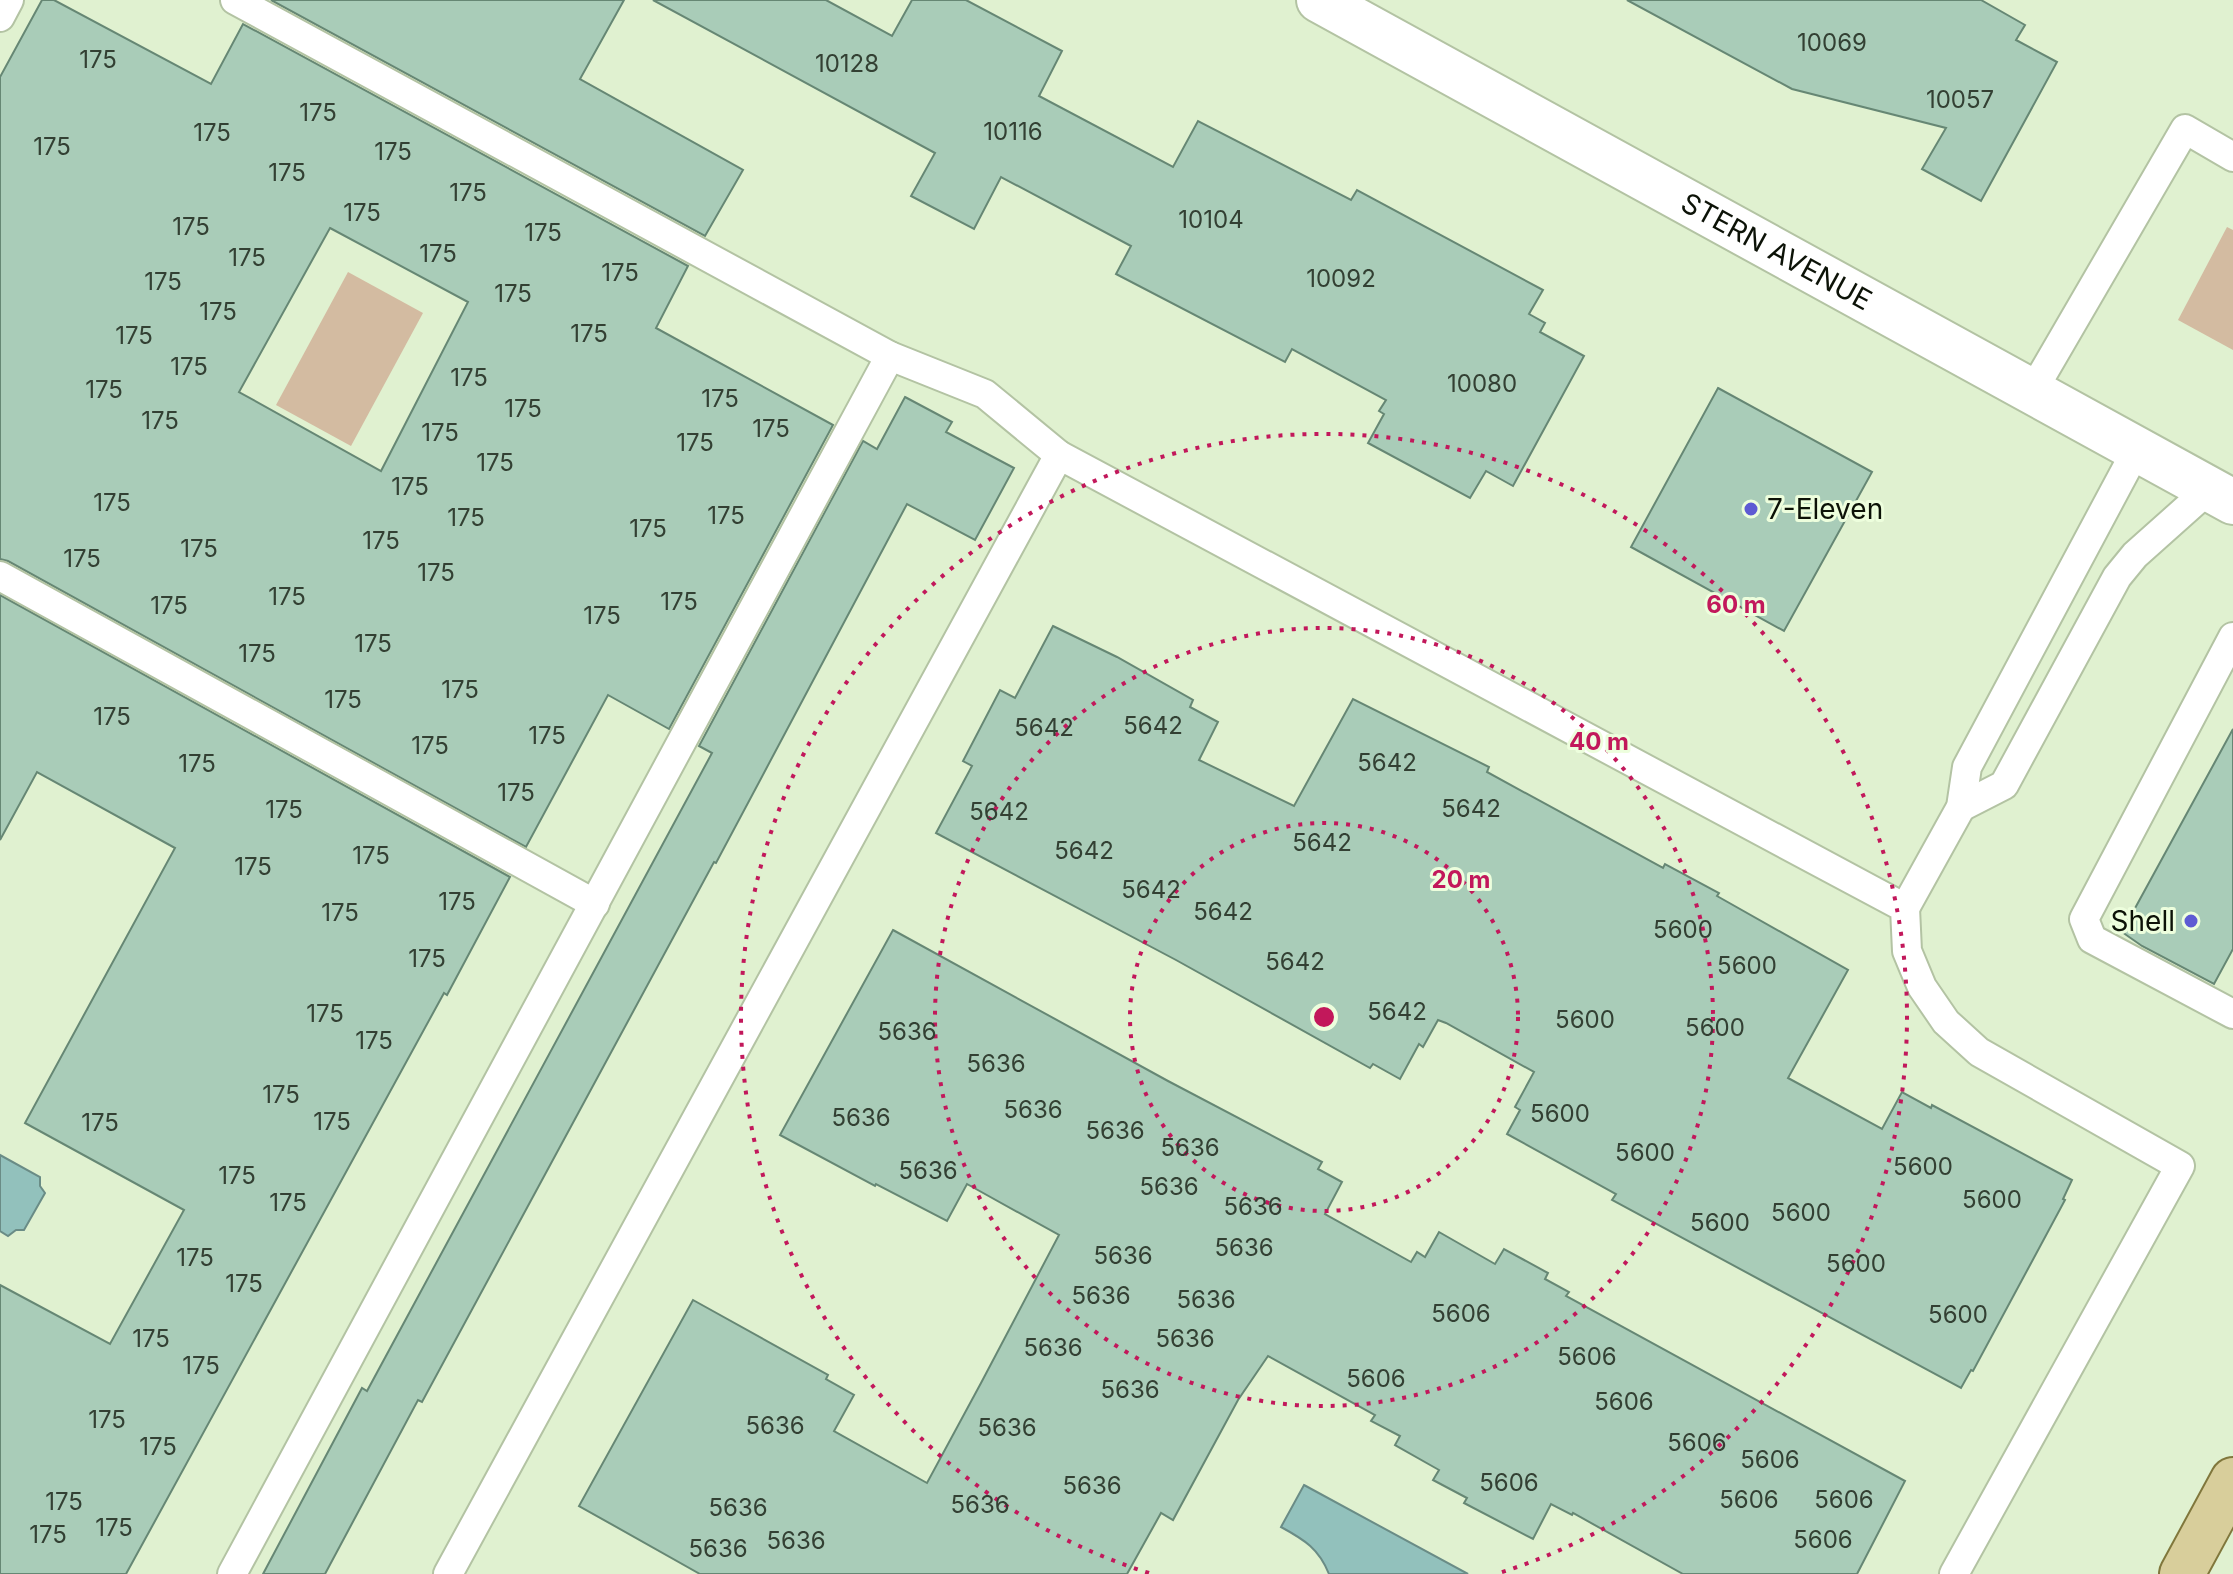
<svg xmlns="http://www.w3.org/2000/svg" width="2233" height="1574" font-family="Inter,sans-serif">
  <style>
    .green { fill: #d3bba1 }
    .water { fill: #92c1bc; stroke: #6a8c86; stroke-width: 2 }
    .building { fill: #a9ccb8; stroke: #668774; stroke-width: 2; fill-rule: evenodd }
    .lines { fill: none; stroke-linecap: round; stroke-linejoin: round }
    .lane-casing { stroke: #b3c3a3; stroke-width: 32 }
    .street-casing { stroke: #b3c3a3; stroke-width: 48 }
    .primary-casing { stroke: #80773c; stroke-width: 48 }
    .lane { stroke: #fff; stroke-width: 28 }
    .street { stroke: #fff; stroke-width: 44 }
    .primary { stroke: #d8ce9b; stroke-width: 44 }
    .ring { fill: none; stroke: #c2185b; stroke-width: 4; stroke-dasharray: 4 8 }
    .poi-dot { fill: #5e5bd3; stroke: #edfedd; stroke-width: 3 }
    .labels { text-anchor: middle; stroke-width: 6; stroke-linejoin: round; paint-order: stroke }
    .number-label { font-size: 24px; fill: #334033 }
    .street-label { font-size: 28px; fill: #0c1207; stroke: #edfedd }
    .poi-label { font-size: 28px; fill: #0c1207; stroke: #edfedd; text-anchor: start }
    .centre { fill: #c2185b; stroke: #edfedd; stroke-width: 4 }
    .ring-label { font-size: 24px; text-anchor: middle; font-weight: bold; fill: #c2185b; stroke: #edfedd; stroke-width: 6; stroke-linejoin: round; paint-order: stroke }
  </style>
  <rect width="100%" height="100%" fill="#e0f1d0"/>
  <!-- green -->
  <g class="green">
    <polygon points="2227,227 2233,230 2233,350 2178,320"/>
    <polygon points="348,272 423,313 351,446 276,405"/>
  </g>
  <!-- water -->
  <g class="water">
    <polygon points="0,1155 40,1177 40,1186 45,1193 24,1230 16,1230 8,1236 0,1231"/>
    <path d="M1304,1485L1468,1574H1329C1319,1549 1305,1540 1281,1527Z"/>
  </g>
  <!-- building -->
  <g class="building">
    <path d="M42,0H54L211,84L243,24L688,266L656,328L833,425L669,729L608,695L526,847L8,561L0,559V77ZM330,228L468,302L381,471L239,392Z"/>
    <polygon points="271,0 624,0 580,79 743,170 705,236"/>
    <polygon points="653,0 826,0 892,36 912,0 966,0 1062,51 1039,96 1173,167 1198,121 1351,200 1357,190 1543,290 1529,314 1545,323 1540,332 1584,356 1513,486 1486,471 1470,498 1368,443 1384,414 1379,411 1386,400 1292,349 1285,362 1116,274 1131,246 1001,177 974,229 911,196 935,153"/>
    <polygon points="1627,0 1981,0 2025,25 2016,40 2057,62 1981,201 1922,169 1946,128 1792,89"/>
    <polygon points="1718,388 1872,472 1784,631 1631,547"/>
    <polygon points="905,397 952,422 946,432 1014,468 975,540 907,504 716,863 714,862 422,1402 418,1400 325,1574 263,1574 362,1388 367,1391 712,753 699,746 863,441 877,449"/>
    <polygon points="0,595 510,877 447,995 444,993 126,1574 0,1574 0,1285 110,1344 184,1210 25,1123 175,848 37,772 0,840"/>
    <polygon points="1053,626 1117,657 1193,700 1190,707 1218,722 1199,760 1294,806 1353,699 1489,767 1487,772 1663,868 1665,864 1719,893 1717,896 1848,970 1788,1078 1882,1129 1902,1092 1931,1108 1932,1105 2072,1180 2063,1199 2065,1200 1973,1371 1971,1370 1961,1388 1612,1200 1616,1194 1507,1134 1520,1110 1515,1107 1534,1072 1446,1023 1438,1020 1423,1047 1419,1044 1400,1079 1373,1064 1370,1068 1176,960 936,833 972,766 963,761 1000,690 1015,698"/>
    <polygon points="2233,729 2233,949 2214,984 2142,946 2122,932"/>
    <polygon points="893,930 1168,1081 1322,1162 1318,1169 1342,1182 1325,1214 1411,1262 1417,1252 1425,1257 1439,1232 1495,1264 1504,1249 1548,1273 1545,1279 1569,1292 1566,1296 1905,1481 1857,1574 1683,1574 1573,1513 1572,1515 1551,1504 1533,1539 1464,1503 1467,1498 1433,1480 1439,1470 1395,1445 1400,1436 1371,1421 1375,1415 1268,1356 1238,1400 1173,1520 1161,1513 1127,1574 700,1574 579,1506 693,1300 828,1375 826,1379 854,1395 834,1431 927,1483 981,1383 1059,1235 967,1184 947,1221 876,1184 875,1186 780,1135"/>
  </g>
  <g class="lines">
    <defs>
      <g id="lane">
        <polyline points="0,17 9,0"/>
        <polyline points="890,356 985,394 1059,455"/>
        <polyline points="2032,392 2185,129 2233,157"/>
        <polyline points="0,576 595,904"/>
        <polyline points="2233,637 2084,919 2092,939 2233,1014"/>
        <polyline points="1961,807 2004,785 2117,577 2135,555 2209,489"/>
        <polyline points="1905,908 1961,807 1967,767 2137,449"/>
        <polyline points="232,1574 890,356 235,0"/>
        <polyline points="448,1574 1059,455 1905,908 1907,951 1922,987 1946,1022 1979,1052 2180,1166 1954,1574"/>
      </g>
      <g id="street">
        <path id="s1" d="M1319,0L2233,502"/>
      </g>
      <polyline id="primary" points="2182,1574 2233,1480"/>
    </defs>
    <!-- lane casing -->
    <use href="#lane" class="lane-casing"/>
    <!-- street casing -->
    <use href="#street" class="street-casing"/>
    <!-- primary casing -->
    <use href="#primary" class="primary-casing"/>
    <!-- lane -->
    <use href="#lane" class="lane"/>
    <!-- street -->
    <use href="#street" class="street"/>
    <!-- primary -->
    <use href="#primary" class="primary"/>
  </g>
  <!-- distance rings -->
  <g class="ring">
    <circle cx="1324" cy="1017" r="194"/>
    <circle cx="1324" cy="1017" r="389"/>
    <path d="M1149 1573A583 583 0 1 1 1499 1573"/>
  </g>
  <!-- markers -->
  <g class="poi-dot">
    <circle cx="1751" cy="509" r="8"/>
    <circle cx="2191" cy="921" r="8"/>
  </g>
  <g class="labels">
    <!-- number labels -->
    <g class="number-label">
      <text x="1832" y="51">10069</text>
      <text x="98" y="68">175</text>
      <text x="847" y="72">10128</text>
      <text x="1960" y="108">10057</text>
      <text x="318" y="121">175</text>
      <text x="1013" y="140">10116</text>
      <text x="212" y="141">175</text>
      <text x="52" y="155">175</text>
      <text x="393" y="160">175</text>
      <text x="287" y="181">175</text>
      <text x="468" y="201">175</text>
      <text x="362" y="221">175</text>
      <text x="1211" y="228">10104</text>
      <text x="191" y="235">175</text>
      <text x="543" y="241">175</text>
      <text x="438" y="262">175</text>
      <text x="247" y="266">175</text>
      <text x="620" y="281">175</text>
      <text x="1341" y="287">10092</text>
      <text x="163" y="290">175</text>
      <text x="513" y="302">175</text>
      <text x="218" y="320">175</text>
      <text x="589" y="342">175</text>
      <text x="134" y="344">175</text>
      <text x="189" y="375">175</text>
      <text x="469" y="386">175</text>
      <text x="1482" y="392">10080</text>
      <text x="104" y="398">175</text>
      <text x="720" y="407">175</text>
      <text x="523" y="417">175</text>
      <text x="160" y="429">175</text>
      <text x="771" y="437">175</text>
      <text x="440" y="441">175</text>
      <text x="695" y="451">175</text>
      <text x="495" y="471">175</text>
      <text x="410" y="495">175</text>
      <text x="112" y="511">175</text>
      <text x="726" y="524">175</text>
      <text x="466" y="526">175</text>
      <text x="648" y="537">175</text>
      <text x="381" y="549">175</text>
      <text x="199" y="557">175</text>
      <text x="82" y="567">175</text>
      <text x="436" y="581">175</text>
      <text x="287" y="605">175</text>
      <text x="679" y="610">175</text>
      <text x="169" y="614">175</text>
      <text x="602" y="624">175</text>
      <text x="373" y="652">175</text>
      <text x="257" y="662">175</text>
      <text x="460" y="698">175</text>
      <text x="343" y="708">175</text>
      <text x="112" y="725">175</text>
      <text x="1153" y="734">5642</text>
      <text x="1044" y="736">5642</text>
      <text x="547" y="744">175</text>
      <text x="430" y="754">175</text>
      <text x="1387" y="771">5642</text>
      <text x="197" y="772">175</text>
      <text x="516" y="801">175</text>
      <text x="1471" y="817">5642</text>
      <text x="284" y="818">175</text>
      <text x="999" y="820">5642</text>
      <text x="1322" y="851">5642</text>
      <text x="1084" y="859">5642</text>
      <text x="371" y="864">175</text>
      <text x="253" y="875">175</text>
      <text x="1151" y="898">5642</text>
      <text x="457" y="910">175</text>
      <text x="1223" y="920">5642</text>
      <text x="340" y="921">175</text>
      <text x="1683" y="938">5600</text>
      <text x="427" y="967">175</text>
      <text x="1295" y="970">5642</text>
      <text x="1747" y="974">5600</text>
      <text x="1397" y="1020">5642</text>
      <text x="325" y="1022">175</text>
      <text x="1585" y="1028">5600</text>
      <text x="1715" y="1036">5600</text>
      <text x="907" y="1040">5636</text>
      <text x="374" y="1049">175</text>
      <text x="996" y="1072">5636</text>
      <text x="281" y="1103">175</text>
      <text x="1033" y="1118">5636</text>
      <text x="1560" y="1122">5600</text>
      <text x="861" y="1126">5636</text>
      <text x="332" y="1130">175</text>
      <text x="100" y="1131">175</text>
      <text x="1115" y="1139">5636</text>
      <text x="1190" y="1156">5636</text>
      <text x="1645" y="1161">5600</text>
      <text x="1923" y="1175">5600</text>
      <text x="928" y="1179">5636</text>
      <text x="237" y="1184">175</text>
      <text x="1169" y="1195">5636</text>
      <text x="1992" y="1208">5600</text>
      <text x="288" y="1211">175</text>
      <text x="1253" y="1215">5636</text>
      <text x="1801" y="1221">5600</text>
      <text x="1720" y="1231">5600</text>
      <text x="1244" y="1256">5636</text>
      <text x="1123" y="1264">5636</text>
      <text x="195" y="1266">175</text>
      <text x="1856" y="1272">5600</text>
      <text x="244" y="1292">175</text>
      <text x="1101" y="1304">5636</text>
      <text x="1206" y="1308">5636</text>
      <text x="1461" y="1322">5606</text>
      <text x="1958" y="1323">5600</text>
      <text x="151" y="1347">175</text>
      <text x="1185" y="1347">5636</text>
      <text x="1053" y="1356">5636</text>
      <text x="1587" y="1365">5606</text>
      <text x="201" y="1374">175</text>
      <text x="1376" y="1387">5606</text>
      <text x="1130" y="1398">5636</text>
      <text x="1624" y="1410">5606</text>
      <text x="107" y="1428">175</text>
      <text x="775" y="1434">5636</text>
      <text x="1007" y="1436">5636</text>
      <text x="1697" y="1451">5606</text>
      <text x="158" y="1455">175</text>
      <text x="1770" y="1468">5606</text>
      <text x="1509" y="1491">5606</text>
      <text x="1092" y="1494">5636</text>
      <text x="1749" y="1508">5606</text>
      <text x="1844" y="1508">5606</text>
      <text x="64" y="1510">175</text>
      <text x="980" y="1513">5636</text>
      <text x="738" y="1516">5636</text>
      <text x="114" y="1536">175</text>
      <text x="48" y="1543">175</text>
      <text x="1823" y="1548">5606</text>
      <text x="796" y="1549">5636</text>
      <text x="718" y="1557">5636</text>
    </g>
    <!-- street labels -->
    <g class="street-label">
      <text dy="10" stroke="none"><textPath href="#s1" startOffset="522">STERN AVENUE</textPath></text>
    </g>
    <!-- poi labels -->
    <g class="poi-label">
      <text x="1767" y="519">7-Eleven</text>
      <text x="2175" y="931" text-anchor="end">Shell</text>
    </g>
  </g>
  <circle cx="1324" cy="1017" r="12" class="centre"/>
  <g class="ring-label">
    <text x="1736" y="613">60 m</text>
    <text x="1599" y="750">40 m</text>
    <text x="1461" y="888">20 m</text>
  </g>
</svg>
